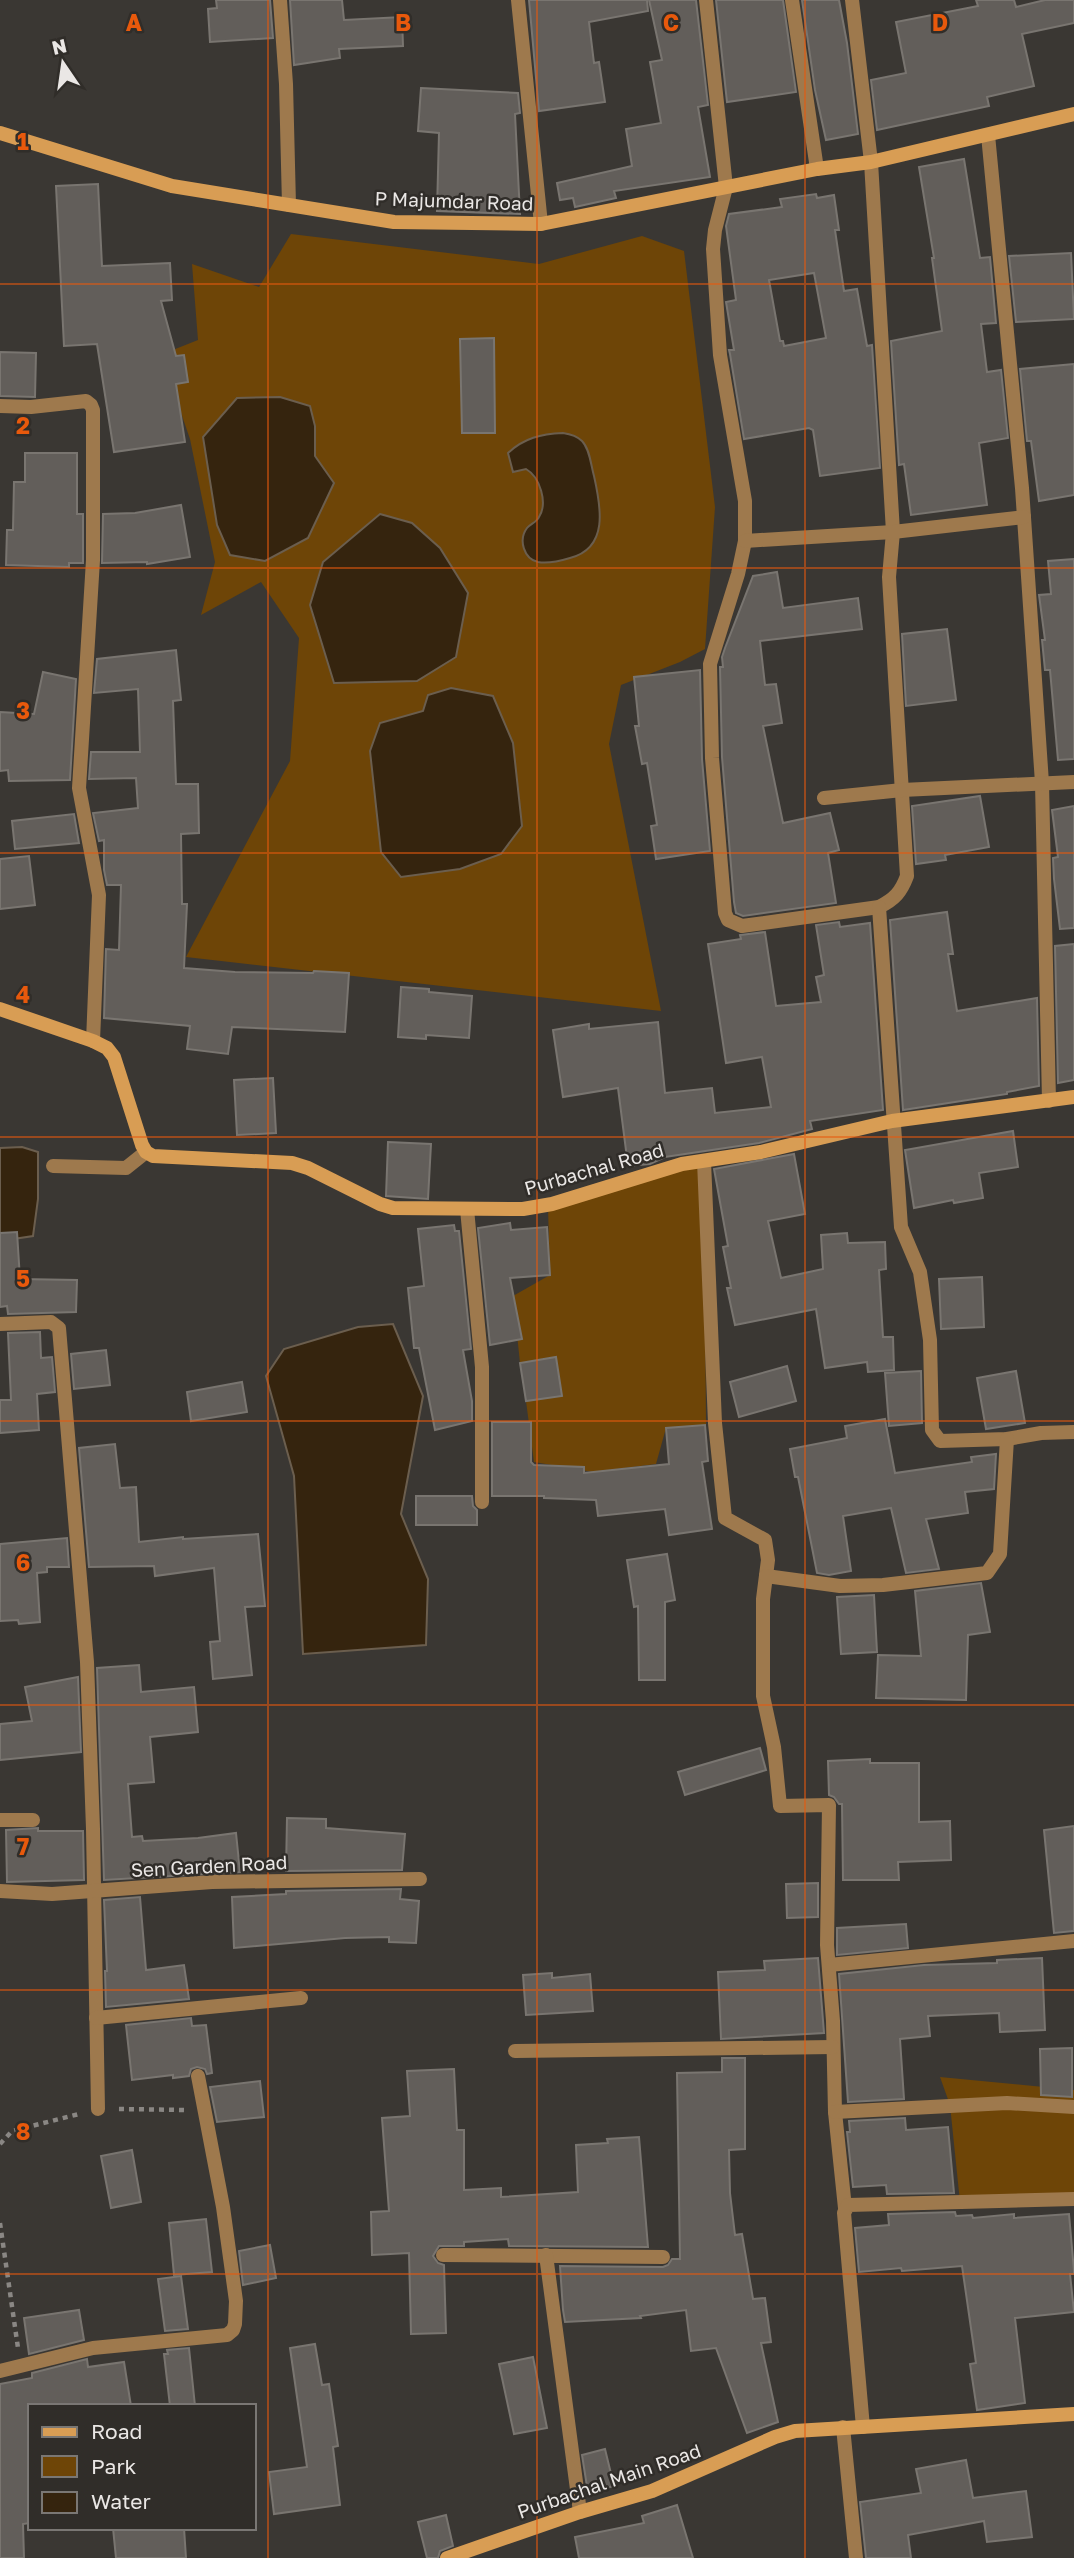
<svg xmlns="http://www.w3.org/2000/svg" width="1074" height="2558" font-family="'Golos Text',sans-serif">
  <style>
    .green { fill: #6e4507 }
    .water { fill: #35240e; stroke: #6b5e4e; stroke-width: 2 }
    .building { fill: #625e5a; stroke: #797570; stroke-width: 2; fill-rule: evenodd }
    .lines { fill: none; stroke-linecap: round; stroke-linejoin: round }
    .path { stroke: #8a8784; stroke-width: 4.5; stroke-dasharray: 5 5; stroke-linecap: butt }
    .street { stroke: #9e794d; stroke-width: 14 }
    .secondary { stroke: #d89d54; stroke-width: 14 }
    .grid { fill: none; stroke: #e8590c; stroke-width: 2; stroke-opacity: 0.55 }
    .labels { text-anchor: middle; stroke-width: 5; stroke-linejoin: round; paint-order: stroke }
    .street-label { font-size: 19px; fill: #eae7e5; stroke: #302d29 }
    .grid-label { font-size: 23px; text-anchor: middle; font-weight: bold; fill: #e8590c; stroke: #302d29; stroke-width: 5; stroke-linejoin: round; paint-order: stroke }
  </style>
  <rect width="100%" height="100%" fill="#3a3733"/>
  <!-- green -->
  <g class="green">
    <polygon points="291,234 539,264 642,236 684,251 715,507 705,649 680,662 621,685 609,744 661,1011 186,957 290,761 299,638 261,582 201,615 215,562 190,439 179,407 130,367 198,340 192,264 259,287"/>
    <polygon points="704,1161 706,1425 666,1428 656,1464 593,1472 534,1462 526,1401 562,1395 556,1358 520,1363 513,1296 550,1275 548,1208"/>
    <polygon points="940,2077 1074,2090 1074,2204 960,2202 950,2105"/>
  </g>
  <!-- water -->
  <g class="water">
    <polygon points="280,397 310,406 315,426 315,456 334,483 308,538 265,561 230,555 217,525 203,437 237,398"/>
    <path d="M563,433C570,434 577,436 582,441C590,449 591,466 594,476C601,507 609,548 570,558C560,561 549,564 538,562C524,559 518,540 527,528C530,524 537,522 539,517C548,503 540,477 526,469L513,472L508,453C524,438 541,434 563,433Z"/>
    <polygon points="380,514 412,523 440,548 468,593 456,657 417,681 334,683 310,605 323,562"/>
    <polygon points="451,688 493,696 513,743 522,826 501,854 460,869 401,877 381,852 370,751 380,723 423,711 428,695"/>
    <polygon points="22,1147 38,1152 38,1199 33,1236 0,1241 0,1148"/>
    <polygon points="393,1324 423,1396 401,1514 428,1579 426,1645 303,1654 294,1476 266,1376 284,1349 358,1327"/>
  </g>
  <!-- building -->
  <g class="building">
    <polygon points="216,0 270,0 273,38 210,42 208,9 217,8"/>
    <polygon points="290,0 342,0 344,20 402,17 403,46 339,49 340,58 294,65"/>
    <polygon points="529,0 647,0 648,11 589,22 594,63 599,62 605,102 539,111"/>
    <polygon points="649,0 696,0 708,105 698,107 710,177 614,191 616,198 575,207 573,198 560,200 557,183 632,166 626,129 661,123 650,62 662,60"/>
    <polygon points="716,0 783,0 796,92 727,102"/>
    <polygon points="802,0 839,0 847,43 858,134 826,140 815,90"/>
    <polygon points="976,0 1014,0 1016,7 1045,0 1074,0 1074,23 1022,34 1034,86 987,97 989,106 877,130 871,80 906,73 896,22 978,6"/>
    <polygon points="421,88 518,93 520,113 515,114 520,214 437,211 439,133 418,131"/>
    <polygon points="964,159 980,258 990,257 996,323 981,324 987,372 1001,370 1008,438 979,443 987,505 911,515 904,464 899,465 891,341 942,331 932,258 934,258 919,167"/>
    <polygon points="98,184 102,266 170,263 172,300 161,301 176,356 184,355 188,382 176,384 185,442 114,452 97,344 64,346 56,186"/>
    <path d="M816,194L817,198L834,195L839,230H835L844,291L857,289L867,346L872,345L880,468L820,476L813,430L809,428L744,439L730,354L729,350H734L726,302L736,300L726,226L729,214L782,207L780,199ZM814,273L826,338L784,346L783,341H780L769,280Z"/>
    <polygon points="1071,253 1074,319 1016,322 1009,256"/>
    <polygon points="494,338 495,433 462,433 460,339"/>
    <polygon points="0,352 36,353 35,397 0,396"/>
    <polygon points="1074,364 1074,495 1039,501 1031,441 1027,441 1020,369"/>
    <polygon points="25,453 77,453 77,514 83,514 83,563 69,563 69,567 6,565 7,530 13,530 14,482 25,482"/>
    <polygon points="181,505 190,557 147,564 147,562 102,563 103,514 135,513"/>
    <polygon points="1074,559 1074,759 1058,760 1050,670 1045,670 1042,640 1045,640 1039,595 1051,594 1048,561"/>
    <polygon points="777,572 783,608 858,598 862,629 760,641 765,685 776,684 782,723 763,726 783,823 830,813 839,850 828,853 836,903 743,916 736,913 734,902 722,757 720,667 723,667 722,657 725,648 753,576"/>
    <polygon points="947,629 956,700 906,706 902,634"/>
    <polygon points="176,650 181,700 173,701 176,784 198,784 199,833 181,834 182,904 187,904 184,968 235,972 313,973 314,971 349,973 345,1032 232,1027 228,1054 187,1049 190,1026 104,1018 106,949 119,950 121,885 107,885 104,870 104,840 99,841 93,813 138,808 136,778 89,779 91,752 140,752 138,689 94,693 97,659"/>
    <polygon points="700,670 702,759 710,851 656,859 651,826 657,825 647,763 642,764 635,726 639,726 634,677"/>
    <polygon points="43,672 76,679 70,780 9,781 8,770 0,771 0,712 34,714"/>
    <polygon points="980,796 989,847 945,855 946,860 916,864 912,806"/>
    <polygon points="1074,806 1074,928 1060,929 1054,879 1053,858 1058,857 1052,810"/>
    <polygon points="74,814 79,843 15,849 12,821"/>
    <polygon points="29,856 35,905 0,909 0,859"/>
    <polygon points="947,912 953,954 948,954 957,1011 1037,998 1039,1086 1007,1092 1007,1094 903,1110 890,920"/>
    <polygon points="839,922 840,927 870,923 883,1110 810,1121 812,1129 759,1143 665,1157 650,1164 628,1166 618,1088 563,1097 553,1030 589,1024 589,1029 658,1022 665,1093 712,1088 715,1113 771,1107 762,1057 726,1063 708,944 741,939 740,935 765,932 776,1006 821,1002 816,977 824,975 816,925"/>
    <polygon points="1074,944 1074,1080 1058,1083 1055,946"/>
    <polygon points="401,987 429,989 429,992 472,996 469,1038 426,1035 426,1039 398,1037"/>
    <polygon points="273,1078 276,1133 237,1135 234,1080"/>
    <polygon points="1013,1131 1018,1167 979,1173 983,1198 954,1203 953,1200 914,1208 905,1150"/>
    <polygon points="388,1142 431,1144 428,1199 386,1196"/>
    <polygon points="794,1154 805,1214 768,1221 781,1278 823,1269 821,1235 847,1233 848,1243 885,1242 886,1269 879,1270 883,1337 893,1337 894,1370 868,1372 867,1362 825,1368 816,1309 735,1325 727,1288 731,1288 723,1247 728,1246 714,1169"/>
    <polygon points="510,1223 511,1230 547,1227 550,1275 510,1278 522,1339 490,1345 478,1228"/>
    <polygon points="454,1225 455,1231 459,1231 471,1349 463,1350 472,1401 472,1421 435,1430 419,1348 414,1348 408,1288 424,1286 418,1229"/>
    <polygon points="17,1232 20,1279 77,1280 76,1312 8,1314 7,1306 0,1307 0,1233"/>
    <polygon points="982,1277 984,1327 941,1329 939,1279"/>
    <polygon points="40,1332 41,1358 52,1357 55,1392 37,1394 39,1430 0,1433 0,1400 11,1400 8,1333"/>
    <polygon points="106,1350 110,1385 74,1389 71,1354"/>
    <polygon points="556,1357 562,1396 526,1401 520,1363"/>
    <polygon points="787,1366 796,1401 739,1417 730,1382"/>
    <polygon points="921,1371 922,1423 889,1426 885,1373"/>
    <polygon points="1016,1371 1025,1423 986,1429 977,1378"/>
    <polygon points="242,1382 247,1412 191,1421 187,1392"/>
    <polygon points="885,1419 895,1473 972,1462 971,1457 996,1454 994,1489 965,1492 968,1513 926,1519 939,1569 906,1573 891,1508 843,1516 851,1571 829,1575 817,1573 798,1477 795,1477 790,1449 847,1438 845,1426"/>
    <polygon points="492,1422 531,1422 531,1462 534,1465 584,1467 584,1473 669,1464 666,1428 705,1425 708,1461 702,1462 712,1529 669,1535 665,1509 598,1516 596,1500 544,1498 544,1496 492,1496"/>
    <polygon points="115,1444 120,1488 136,1487 139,1542 183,1537 183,1539 258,1534 265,1606 245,1607 252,1675 213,1679 210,1642 220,1641 214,1568 155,1576 154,1566 89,1567 79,1448"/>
    <polygon points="416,1496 472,1496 473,1506 477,1510 477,1525 416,1525"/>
    <polygon points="67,1538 69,1567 47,1567 47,1572 37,1573 40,1622 19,1624 18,1620 0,1621 0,1544"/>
    <polygon points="667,1554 675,1600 665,1602 665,1680 639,1680 638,1606 634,1607 627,1560"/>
    <polygon points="981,1583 990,1632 968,1635 966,1700 876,1698 878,1655 921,1656 915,1591"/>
    <polygon points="874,1595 877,1652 841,1654 837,1597"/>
    <polygon points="139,1665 141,1692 194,1687 198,1732 150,1737 154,1782 128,1784 132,1837 142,1836 143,1841 198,1838 236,1833 240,1872 104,1880 97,1668"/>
    <polygon points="78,1677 81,1752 0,1760 0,1724 32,1721 25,1687"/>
    <polygon points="760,1748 766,1770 685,1795 678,1772"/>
    <polygon points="870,1759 870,1763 919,1763 919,1822 950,1821 951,1860 898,1862 899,1880 843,1880 842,1804 839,1804 834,1797 829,1795 828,1761"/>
    <polygon points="287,1818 326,1819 326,1828 405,1834 402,1870 286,1871"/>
    <polygon points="1074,1826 1074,1931 1054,1933 1044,1830"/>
    <polygon points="38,1828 38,1831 83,1831 84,1880 7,1882 6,1830"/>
    <polygon points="818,1883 818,1917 787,1918 786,1884"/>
    <polygon points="401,1889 400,1899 419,1901 416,1943 389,1942 389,1937 345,1938 234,1948 232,1897 286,1894 286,1891"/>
    <polygon points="140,1897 146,1970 184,1965 189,1999 106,2007 105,1971 107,1971 104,1900"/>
    <polygon points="906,1924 908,1948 837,1955 837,1928"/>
    <polygon points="818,1958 824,2033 721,2039 718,1972 765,1970 764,1961"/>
    <polygon points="1042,1958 1045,2030 1000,2032 999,2013 928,2016 930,2036 900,2039 904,2099 848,2102 839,1974 924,1965 997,1963 997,1960"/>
    <polygon points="552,1973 552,1978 590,1974 593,2011 526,2015 523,1975"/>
    <polygon points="191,2018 192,2026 206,2025 212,2073 207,2074 205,2069 197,2067 191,2069 189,2076 173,2078 173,2075 132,2080 126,2025"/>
    <polygon points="1072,2048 1072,2097 1041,2095 1040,2049"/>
    <polygon points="722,2058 745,2058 745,2149 729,2150 730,2193 735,2235 742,2234 753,2299 765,2298 771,2342 761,2343 778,2422 747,2433 716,2348 691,2351 686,2310 640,2316 641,2318 565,2322 563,2310 560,2266 663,2267 668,2265 672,2259 680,2259 677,2073 722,2072"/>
    <polygon points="454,2069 457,2130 464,2130 464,2190 501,2188 501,2197 578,2192 576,2145 608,2143 607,2139 639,2137 648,2247 509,2246 508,2239 464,2242 464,2246 439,2246 433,2256 438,2263 444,2265 446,2333 411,2334 409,2253 372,2255 371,2212 389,2211 382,2118 410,2116 407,2071"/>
    <polygon points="260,2081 264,2117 217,2122 210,2087"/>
    <polygon points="905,2118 906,2130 948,2127 954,2193 887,2194 886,2185 853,2187 847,2132 850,2132 849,2121"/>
    <polygon points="132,2150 141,2202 111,2208 101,2156"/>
    <polygon points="955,2212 956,2216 972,2215 973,2218 1014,2214 1014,2218 1069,2214 1074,2271 1074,2274 1070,2274 1074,2312 1015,2318 1025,2403 977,2410 970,2364 976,2363 962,2266 902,2271 901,2268 859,2272 855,2228 889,2225 888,2214"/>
    <polygon points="206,2219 212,2272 174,2275 169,2223"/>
    <polygon points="270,2245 276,2278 243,2285 239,2251"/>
    <polygon points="181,2276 188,2329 165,2331 158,2279"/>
    <polygon points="79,2310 84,2340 29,2354 24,2318"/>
    <polygon points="315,2344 322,2385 329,2384 338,2446 333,2447 340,2505 274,2514 269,2472 307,2467 290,2348"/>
    <polygon points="189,2348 195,2406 170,2406 164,2354 168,2354 167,2350"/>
    <polygon points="533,2357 547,2428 514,2434 499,2364"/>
    <polygon points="87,2359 88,2367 124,2362 131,2406 30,2406 30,2523 23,2524 24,2558 0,2558 0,2384 32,2378 32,2373"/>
    <polygon points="605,2449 614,2486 588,2493 582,2455"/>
    <polygon points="966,2460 973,2498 1026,2491 1032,2537 987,2542 984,2521 908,2535 911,2558 866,2558 860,2502 921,2493 916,2469"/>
    <polygon points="677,2505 693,2558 579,2558 575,2537 644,2523 642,2516"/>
    <polygon points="446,2515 453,2546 440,2551 438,2558 427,2558 418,2522"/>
    <polygon points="113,2528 184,2528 186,2558 116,2558"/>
  </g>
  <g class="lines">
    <!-- path -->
    <g class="path">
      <polyline points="119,2109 187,2110"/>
      <polyline points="0,2144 12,2131 79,2114"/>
      <polyline points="0,2223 18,2348"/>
    </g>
    <!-- street -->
    <g class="street">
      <polyline points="280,0 286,84 289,205"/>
      <polyline points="518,0 541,224"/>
      <path d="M706,0L726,187L715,230L713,249L720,355L745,501V541L738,574L710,664L712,758L725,913L728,920L742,926L879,907C895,899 901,892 907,876L889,577L893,532L871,162L852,0"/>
      <polyline points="792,0 817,169"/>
      <polyline points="988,135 1022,488 1042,783 1049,1101"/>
      <polyline points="0,406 31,407 86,401 91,405 93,410 93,560 79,788 99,895 93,1041"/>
      <polyline points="745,541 893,532 1024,517"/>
      <polyline points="824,798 902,790 1074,782"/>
      <polyline points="879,907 901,1227 920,1272 930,1340 932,1430 940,1441 1007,1439 1041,1433 1074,1432"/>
      <polyline points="704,1161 715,1423 725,1518 765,1540 768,1560 763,1599 763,1696 774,1747 780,1806 829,1805 827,1945 833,2021 835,2112 845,2208"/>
      <polyline points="53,1166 126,1168 146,1152"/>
      <polyline points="467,1209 482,1367 482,1502"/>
      <polyline points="0,1324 51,1322 59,1328 87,1662 93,1829 98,2109"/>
      <polyline points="766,1576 840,1586 883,1585 987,1573 1000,1554 1007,1439"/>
      <polyline points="0,1820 33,1820"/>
      <polyline points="0,1891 52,1894 212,1882 420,1879"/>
      <polyline points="829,1965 1074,1941"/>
      <polyline points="96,2018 301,1998"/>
      <polyline points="515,2051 833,2047"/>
      <polyline points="835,2112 1007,2103 1074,2107"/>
      <polyline points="443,2255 663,2257"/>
      <polyline points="546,2255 580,2512"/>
      <polyline points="0,2371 93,2348 227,2335 233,2330 235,2324 236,2301 223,2207 198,2076"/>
      <polyline points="843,2427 856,2558"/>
      <polyline points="863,2427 844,2213 848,2205 1074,2199"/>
    </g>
    <!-- secondary -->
    <g class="secondary">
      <polyline points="0,133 172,186 394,222 541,224 817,169 871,162 1074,114"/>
      <polyline points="0,1009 93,1041 107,1048 114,1057 142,1145 146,1152 153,1156 292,1163 308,1168 380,1204 393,1208 523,1209 552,1204 682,1164 761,1152 892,1121 1074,1097"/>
      <polyline points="447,2558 580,2512 652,2491 775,2437 795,2431 1074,2414"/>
    </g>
  </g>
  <!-- grid -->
  <path class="grid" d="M268,0V2558M537,0V2558M805,0V2558M0,284H1074M0,568H1074M0,853H1074M0,1137H1074M0,1421H1074M0,1705H1074M0,1990H1074M0,2274H1074"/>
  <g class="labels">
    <!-- street labels -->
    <g class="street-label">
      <text transform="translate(454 201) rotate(2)" y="7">P Majumdar Road</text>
      <text transform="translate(594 1169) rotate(-16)" y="7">Purbachal Road</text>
      <text transform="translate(209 1866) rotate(-3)" y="7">Sen Garden Road</text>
      <text transform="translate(609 2481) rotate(-19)" y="7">Purbachal Main Road</text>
    </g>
  </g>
  <g class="grid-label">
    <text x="134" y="31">A</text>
    <text x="403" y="31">B</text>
    <text x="671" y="31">C</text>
    <text x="940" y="31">D</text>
    <text x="23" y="150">1</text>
    <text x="23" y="434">2</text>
    <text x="23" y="719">3</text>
    <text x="23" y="1003">4</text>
    <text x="23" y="1287">5</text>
    <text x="23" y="1571">6</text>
    <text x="23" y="1855">7</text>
    <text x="23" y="2140">8</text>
  </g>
  <!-- legend -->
  <rect x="28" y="2404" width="228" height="126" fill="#302d29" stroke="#7a7774" stroke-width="2"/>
  <rect x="42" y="2427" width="35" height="10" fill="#d89d54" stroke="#7a7774" stroke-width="2"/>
  <text x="91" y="2439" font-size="21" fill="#eae7e5">Road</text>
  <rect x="42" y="2456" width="35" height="21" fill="#6e4507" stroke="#7a7774" stroke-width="2"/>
  <text x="91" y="2474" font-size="21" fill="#eae7e5">Park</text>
  <rect x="42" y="2492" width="35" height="21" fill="#35240e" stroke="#7a7774" stroke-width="2"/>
  <text x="91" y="2509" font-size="21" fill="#eae7e5">Water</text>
  <!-- north arrow -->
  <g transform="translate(63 63) rotate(347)" stroke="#302d29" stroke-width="5" paint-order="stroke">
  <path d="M0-5L12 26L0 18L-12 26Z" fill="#eae7e5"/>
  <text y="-10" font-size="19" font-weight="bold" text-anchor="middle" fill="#eae7e5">N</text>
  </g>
</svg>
